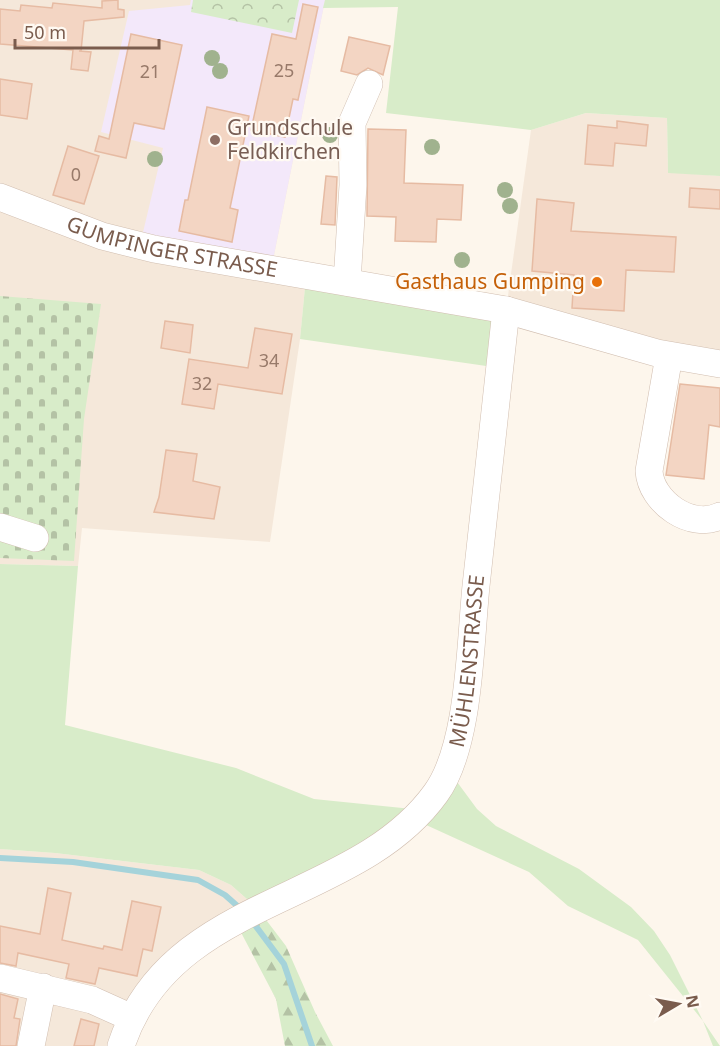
<svg xmlns="http://www.w3.org/2000/svg" width="720" height="1046" font-family="'Noto Sans',sans-serif">
  <style>
    .residential { fill: #f5e8da }
    .education { fill: #f3e8fa }
    .grass { fill: #d8ecc9 }
    .forest { fill: url(#forest-firs) }
    .cemetery { fill: url(#cemetery-stones) }
    .park { fill: url(#park-crowns) }
    .lines { fill: none; stroke-linecap: round; stroke-linejoin: round }
    .stream { stroke: #a5d3da; stroke-width: 6 }
    .building { fill: #f3d5c3; stroke: #e6bba3; stroke-width: 1.5 }
    .minor-casing { stroke: #d1beb0; stroke-width: 28 }
    .minor { stroke: #fff; stroke-width: 27 }
    .tree { fill: #a0b28e }
    .education-dot { fill: #8d6e63; stroke: #fffaf3; stroke-width: 2 }
    .food-dot { fill: #e8710a; stroke: #fffaf3; stroke-width: 2 }
    .labels { text-anchor: middle; stroke-width: 4.5; stroke-linejoin: round; paint-order: stroke }
    .number-label { font-size: 18px; fill: #987a6a }
    .education-label { font-size: 21px; fill: #785e54; stroke: #fffaf3; text-anchor: start }
    .street-label { font-size: 21px; fill: #7a5c4d; stroke: #fffaf3 }
    .food-label { font-size: 21px; fill: #c56008; stroke: #fffaf3; text-anchor: end }
  </style>
  <defs>
    <pattern id="forest-firs" width="22" height="20" patternUnits="userSpaceOnUse" patternTransform="scale(1.5)"><rect width="22" height="20" fill="#d8ecc9"/><path d="M5 1l3.5 6h-7zM16 11l3.5 6h-7z" fill="#b4c2a5"/></pattern>
    <pattern id="cemetery-stones" width="16" height="16" patternUnits="userSpaceOnUse" patternTransform="scale(1.5)"><rect width="16" height="16" fill="#d8ecc9"/><path d="M2 7V4a2 2 0 0 1 4 0v3zM10 15v-3a2 2 0 0 1 4 0v3z" fill="#b4c2a5"/></pattern>
    <pattern id="park-crowns" width="20" height="18" patternUnits="userSpaceOnUse" patternTransform="scale(1.5)"><rect width="20" height="18" fill="#d8ecc9"/><path d="M2 6a3 3 0 1 1 6 0M12 15a3 3 0 1 1 6 0" fill="none" stroke="#b4c2a5"/></pattern>
  </defs>
  <rect width="100%" height="100%" fill="#fdf6ec"/>
  <!-- residential -->
  <g class="residential">
    <polygon points="0,0 325,0 271,270 306,277 300,339 270,542 82,528 78,566 0,564"/>
    <polygon points="586,113 667,118 668,172 720,176 720,363 506,310 531,130"/>
    <polygon points="0,849 55,853 199,870 231,885 257,908 216,932 121,1046 0,1046"/>
  </g>
  <!-- education -->
  <polygon class="education" points="191,0 325,0 271,270 140,245 163,148 101,132 129,11 190,5"/>
  <!-- grass -->
  <g class="grass">
    <polygon points="325,0 720,0 720,176 668,173 667,118 586,113 531,130 386,113 398,7 323,8"/>
    <polygon points="306,277 506,310 500,368 300,339"/>
    <polygon points="0,564 78,566 65,725 236,768 314,799 422,810 449,771 477,809 496,826 579,869 631,907 654,931 670,955 703,1021 720,1046 713,1046 703,1021 638,940 568,906 529,872 413,819 257,908 231,885 199,870 55,853 0,849"/>
  </g>
  <!-- forest -->
  <polygon class="forest" points="257,908 286,946 315,1012 333,1046 285,1046 276,999 235,921"/>
  <!-- cemetery -->
  <polygon class="cemetery" points="0,296 101,304 84,419 74,561 0,558"/>
  <!-- park -->
  <polygon class="park" points="193,0 299,0 292,33 191,12"/>
  <g class="lines">
    <!-- stream -->
    <g class="stream">
      <polyline points="0,858 73,862 198,880 225,895 243,911"/>
      <polyline points="252,921 284,964 312,1046"/>
    </g>
  </g>
  <!-- building -->
  <g class="building">
    <polygon points="118,0 118,9 124,10 124,17 84,21 81,51 79,51 91,52 88,71 71,69 73,50 0,44 0,9 20,11 21,5 52,8 53,3 102,8 102,1"/>
    <polygon points="303,4 318,7 298,100 293,99 285,137 251,130 272,34 296,39"/>
    <polygon points="131,34 182,45 164,129 134,123 126,158 95,151 99,136 109,139"/>
    <polygon points="349,37 390,46 383,75 368,68 357,75 341,71"/>
    <polygon points="0,79 32,84 27,119 0,115"/>
    <polygon points="207,107 249,116 230,208 238,210 232,242 179,231 185,200 188,200"/>
    <polygon points="617,121 648,125 646,146 615,143 613,166 585,164 588,125 617,128"/>
    <polygon points="368,129 406,130 404,183 463,185 461,220 437,219 436,242 395,241 396,217 367,216"/>
    <polygon points="68,146 99,156 84,204 53,195"/>
    <polygon points="326,176 337,177 335,225 321,224"/>
    <polygon points="690,188 720,190 720,209 689,207"/>
    <polygon points="537,199 574,203 571,231 676,237 674,272 626,270 624,311 572,308 574,275 532,271"/>
    <polygon points="165,321 193,325 190,353 161,348"/>
    <polygon points="255,328 292,334 282,394 218,384 214,409 182,404 189,359 248,368"/>
    <polygon points="680,384 720,388 720,427 709,425 704,479 666,475"/>
    <polygon points="166,450 197,454 193,481 220,487 214,519 154,512 159,497"/>
    <polygon points="48,888 71,893 62,940 103,949 104,946 122,950 132,901 161,907 152,951 143,949 137,976 99,968 95,984 66,978 69,964 18,953 16,966 0,963 0,926 40,934"/>
    <polygon points="0,994 18,999 14,1018 20,1019 16,1046 0,1046"/>
    <polygon points="81,1019 99,1024 94,1046 74,1046"/>
  </g>
  <g class="lines">
    <defs>
      <g id="minor">
        <path id="s1" d="M0,197L102,236L154,249L506,310L657,353L720,364"/>
        <polyline points="347,282 353,185 352,123 369,84"/>
        <path d="M669,356L649,471C651,502 691,530 720,516"/>
        <polyline points="0,527 35,538"/>
        <polyline points="0,978 92,1000 132,1018"/>
        <polyline points="31,1046 43,987"/>
        <path id="s2" d="M121,1046C170,895 355,906 436,793C470,746 470,644 476,586C486,494 496,402 506,310"/>
      </g>
    </defs>
    <!-- minor casing -->
    <use href="#minor" class="minor-casing"/>
    <!-- minor -->
    <use href="#minor" class="minor"/>
  </g>
  <!-- trees -->
  <g class="tree">
    <circle cx="212" cy="58" r="8"/>
    <circle cx="220" cy="71" r="8"/>
    <circle cx="330" cy="135" r="8"/>
    <circle cx="432" cy="147" r="8"/>
    <circle cx="155" cy="159" r="8"/>
    <circle cx="505" cy="190" r="8"/>
    <circle cx="510" cy="206" r="8"/>
    <circle cx="462" cy="260" r="8"/>
  </g>
  <!-- markers -->
  <circle class="education-dot" cx="215" cy="140" r="6"/>
  <circle class="food-dot" cx="597" cy="282" r="6"/>
  <g class="labels">
    <!-- number labels -->
    <g class="number-label">
      <text x="284" y="77">25</text>
      <text x="150" y="78">21</text>
      <text x="76" y="181">0</text>
      <text x="269" y="367">34</text>
      <text x="202" y="390">32</text>
    </g>
    <!-- education labels -->
    <g class="education-label">
      <text x="227" y="135">Grundschule<tspan x="227" dy="24">Feldkirchen</tspan></text>
    </g>
    <!-- street labels -->
    <g class="street-label">
      <text dy="7" stroke="none"><textPath href="#s1" startOffset="180">GUMPINGER STRASSE</textPath></text>
      <text dy="7" stroke="none"><textPath href="#s2" startOffset="552">MÜHLENSTRASSE</textPath></text>
    </g>
    <!-- food labels -->
    <g class="food-label">
      <text x="585" y="289">Gasthaus Gumping</text>
    </g>
  </g>
  <!-- north arrow -->
  <g transform="translate(678 1004) rotate(80)" stroke="#fffaf3" stroke-width="4.5" paint-order="stroke">
  <path d="M0-4.5L10 22L0 15L-10 22Z" fill="#7a5c4d"/>
  <text y="-9" font-size="16" font-weight="bold" text-anchor="middle" fill="#7a5c4d">N</text>
  </g>
  <!-- scale -->
  <path d="M15 39v9h144v-9" fill="none" stroke="#7a5c4d" stroke-width="3"/>
  <text x="24" y="39" font-size="18" fill="#7a5c4d" stroke="#fffaf3" stroke-width="4.5" paint-order="stroke">50 m</text>
</svg>
